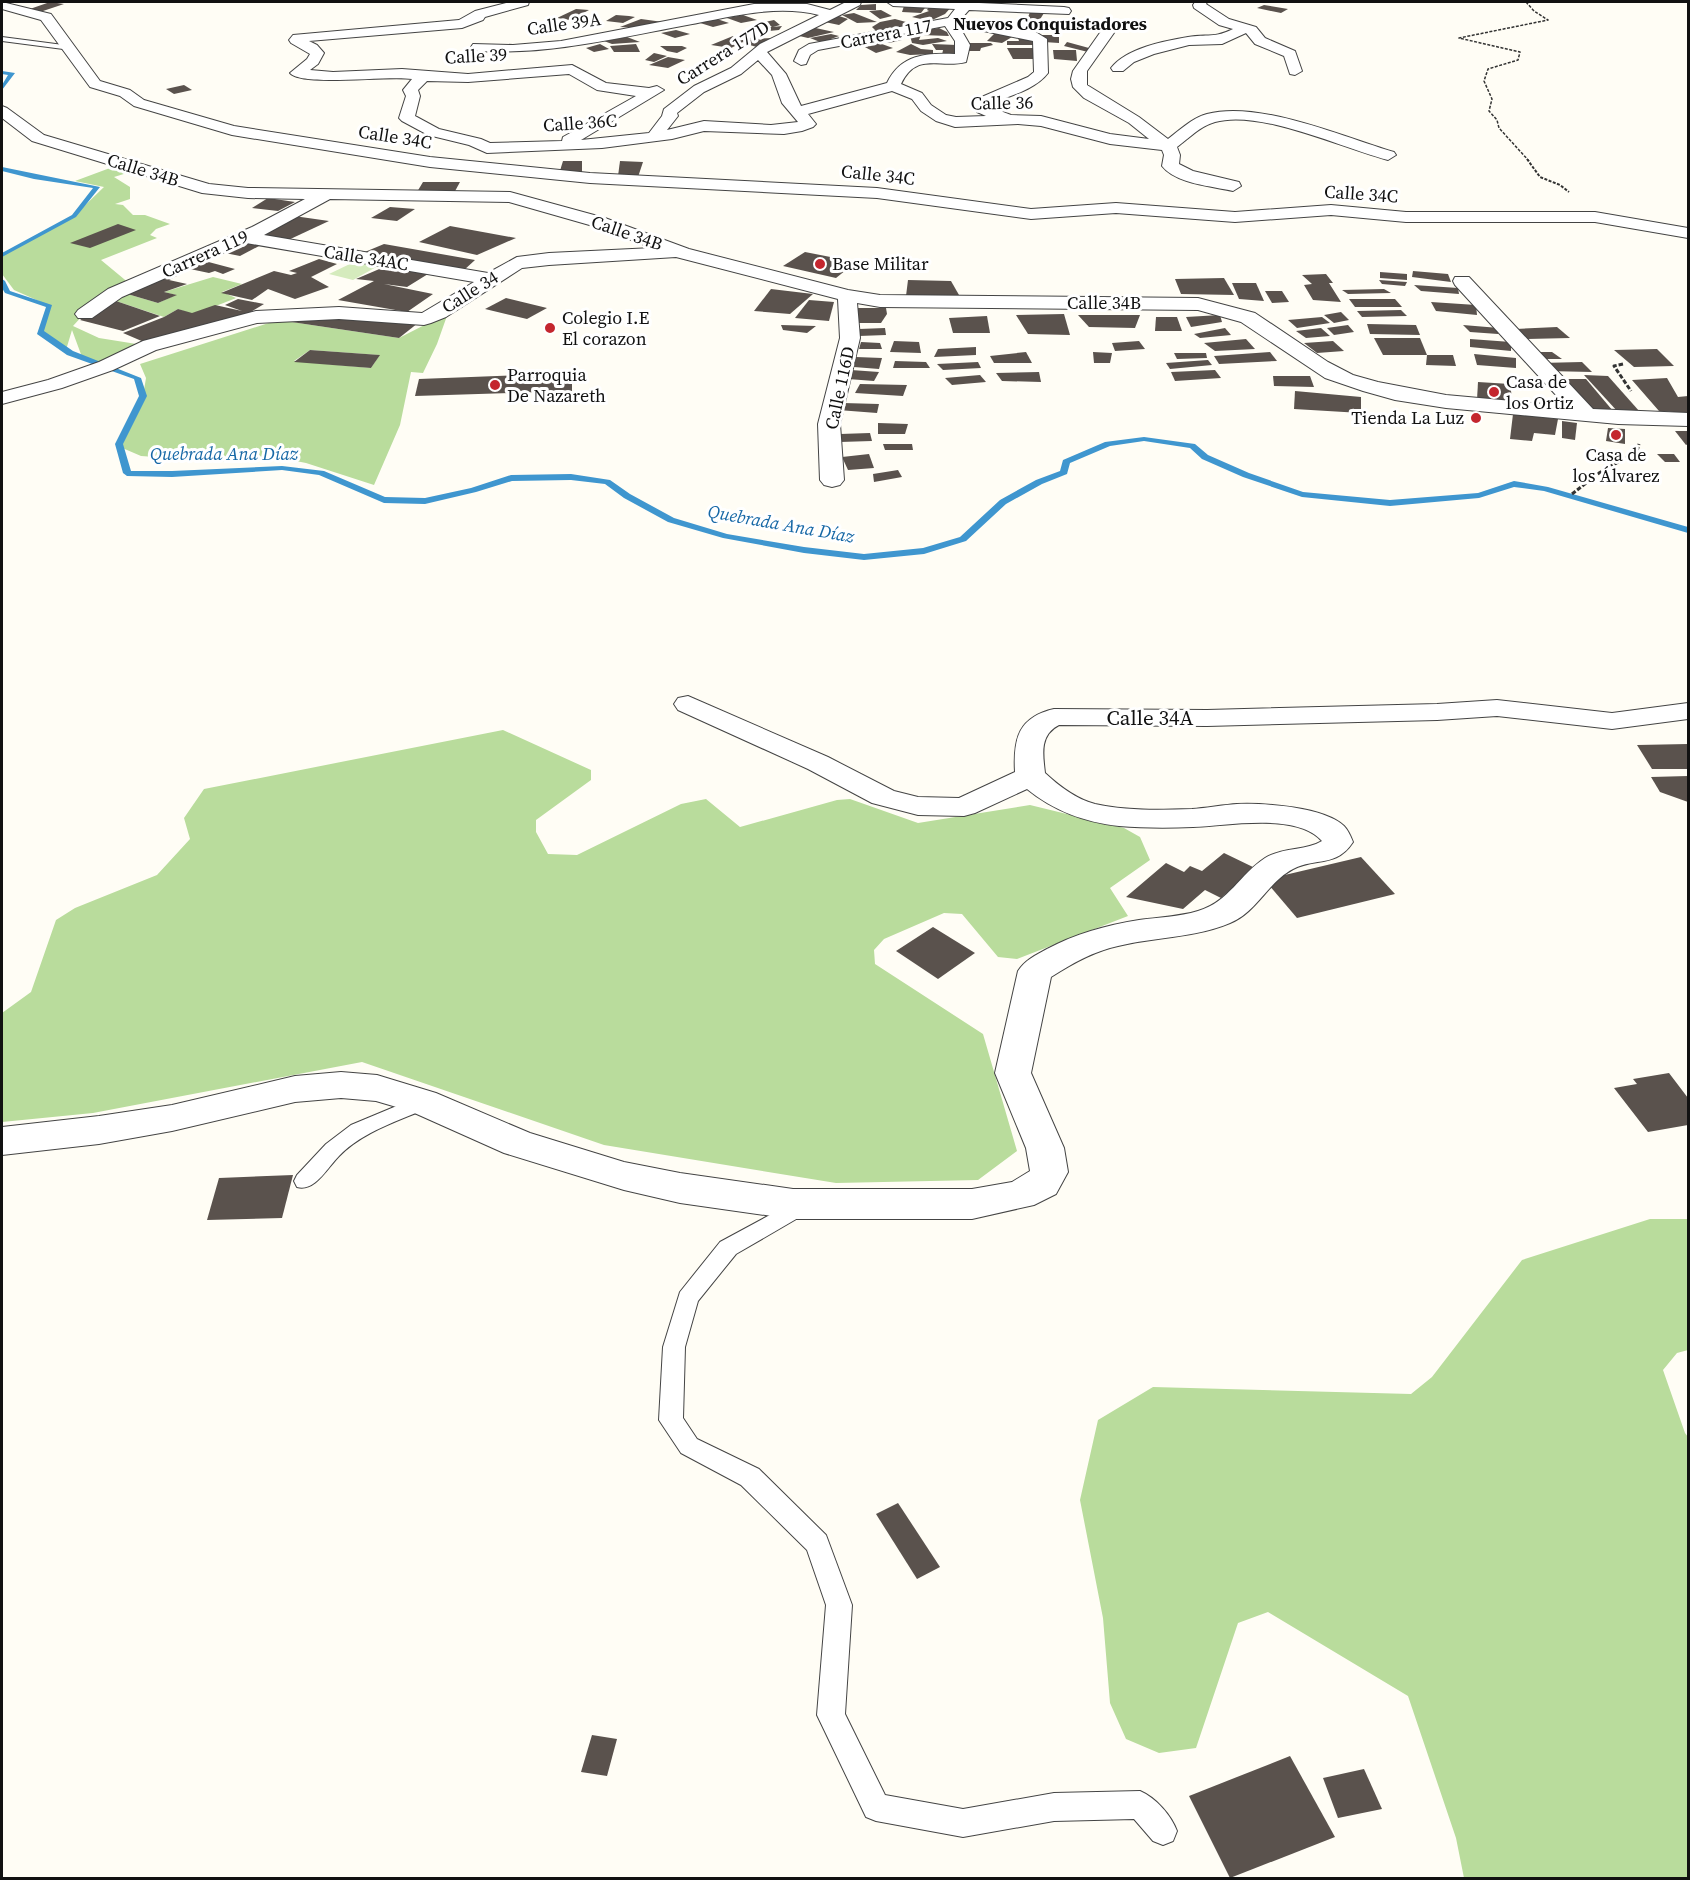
<svg xmlns="http://www.w3.org/2000/svg" width="1690" height="1880" font-family="'Source Serif 4',serif">
  <style>
    .green { fill: #d5ebbd }
    .forest { fill: #b9dc9c; fill-rule: evenodd }
    .lines { fill: none; stroke-linecap: round; stroke-linejoin: round }
    .stream { fill: #3f96cf; fill-rule: evenodd }
    .building { fill: #5a524d }
    .lane-casing { stroke: #444; stroke-width: 2 }
    .street-casing { stroke: #444; stroke-width: 2 }
    .path-far2 { stroke: #333; stroke-width: 1.5; stroke-dasharray: 3 1.5; stroke-linecap: butt }
    .path-far1 { stroke: #333; stroke-width: 2; stroke-dasharray: 3 1.5; stroke-linecap: butt }
    .path { stroke: #333; stroke-width: 3; stroke-dasharray: 4.5 2; stroke-linecap: butt }
    .lane { fill: #fff; fill-rule: evenodd }
    .street { fill: #fff; fill-rule: evenodd }
    .poi-dot { fill: #c4262e; stroke: #fff; stroke-width: 2 }
    .labels { text-anchor: middle; stroke-width: 6; stroke-linejoin: round; paint-order: stroke }
    .far-street-label { font-size: 18px; fill: #111; stroke: #fff }
    .far-neighbourhood-label { font-size: 18px; font-weight: bold; fill: #111; stroke: #fff }
    .far-poi-label { font-size: 18px; fill: #111; stroke: #fff; text-anchor: start }
    .far-water-label { font-size: 18px; font-style: italic; fill: #1768a6; stroke: #fff }
    .street-label { font-size: 21px; fill: #111; stroke: #fff }
  </style>
  <rect width="100%" height="100%" fill="#fffdf5"/>
  <!-- green -->
  <polygon class="green" points="354,262 378,266 353,280 329,274"/>
  <!-- forest -->
  <g class="forest">
    <polygon points="110,168 127,173 114,177 130,187 130,199 115,204 123,205 133,215 145,215 170,224 156,229 150,235 157,238 101,260 130,284 84,314 73,326 99,338 149,346 106,366 82,357 72,330 66,350 40,332 50,306 14,290 2,274 2,255 74,216 104,187 75,181"/>
    <path d="M213,277L242,284L222,292L236,298C229,301 199,313 193,313C188,314 182,310 178,309L164,317L116,301L103,304L124,293L158,303L176,295L164,292Z"/>
    <path d="M448,313L437,344L423,373L411,372L400,425L374,485L306,463L276,457L227,462L141,456L120,447L143,396L146,378L140,364L278,320L399,338ZM310,350L379,355V356L371,368L294,361Z"/>
    <polygon points="503,730 591,770 591,780 536,820 536,832 548,854 577,855 681,804 706,799 740,827 837,800 850,799 918,823 1030,805 1124,828 1140,837 1150,860 1110,888 1128,916 1017,959 998,957 962,914 944,913 884,939 874,950 875,964 983,1034 1017,1151 978,1180 836,1183 604,1145 362,1062 93,1113 2,1122 2,1013 31,992 56,920 75,908 157,875 190,839 184,818 204,789"/>
    <polygon points="1650,1219 1688,1219 1688,1350 1677,1353 1663,1370 1685,1433 1688,1437 1688,1878 1464,1878 1456,1838 1408,1696 1268,1612 1238,1623 1196,1748 1159,1753 1126,1739 1110,1703 1103,1618 1080,1500 1098,1420 1153,1387 1411,1394 1432,1377 1522,1260"/>
  </g>
  <g class="lines">
    <!-- stream -->
    <g class="stream">
      <polygon points="2,71 15,73 2,90 2,85 8,75 2,74"/>
      <polygon points="2,167 100,187 76,217 2,257 2,253 72,215 93,188 34,179 2,171"/>
      <polygon points="2,279 5,281 10,291 52,305 44,331 73,351 141,378 147,396 123,444 131,471 172,471 282,466 324,471 385,497 425,498 471,488 511,475 571,474 610,480 630,494 674,518 727,534 804,547 864,554 923,548 960,537 1000,500 1036,480 1060,471 1063,460 1105,442 1144,437 1195,444 1208,455 1249,473 1303,492 1390,500 1478,493 1514,481 1548,487 1688,527 1688,533 1544,491 1514,487 1479,498 1390,506 1302,497 1243,477 1202,459 1190,448 1144,441 1110,446 1070,463 1067,474 1042,484 1006,504 966,541 924,554 864,560 804,553 723,538 668,522 624,498 605,484 571,480 512,481 476,492 425,504 384,503 319,475 282,470 172,477 127,476 123,473 115,444 139,396 134,379 67,355 37,334 46,307 5,293 2,288"/>
    </g>
  </g>
  <!-- building -->
  <g class="building">
    <polygon points="50,2 64,4 40,12 27,10"/>
    <polygon points="905,3 928,4 921,13 902,12"/>
    <polygon points="876,4 876,10 856,10 861,5"/>
    <polygon points="931,4 953,5 945,14 930,21 912,17 929,11 927,10"/>
    <polygon points="1264,5 1288,9 1281,13 1257,8"/>
    <polygon points="576,9 589,10 570,20 557,18"/>
    <polygon points="881,10 892,16 880,19 869,11"/>
    <polygon points="1030,12 1044,13 1039,21 1027,20"/>
    <polygon points="854,13 877,22 857,23 842,15"/>
    <polygon points="616,15 629,16 635,17 623,23 606,21"/>
    <polygon points="743,15 757,20 741,23 727,18"/>
    <polygon points="836,15 848,19 839,25 820,21"/>
    <polygon points="641,19 663,22 642,28 620,27"/>
    <polygon points="717,19 729,23 713,27 697,22"/>
    <polygon points="895,19 917,25 879,34 872,27 880,22"/>
    <polygon points="774,20 780,25 773,27 782,26 779,30 769,31 768,27 772,27 765,22"/>
    <polygon points="1013,20 1014,25 981,25 984,21"/>
    <polygon points="811,27 834,32 808,38 795,35"/>
    <polygon points="939,28 947,32 949,36 921,35 919,40 938,38 947,41 923,45 912,43 909,32"/>
    <polygon points="676,30 690,34 675,38 661,33"/>
    <polygon points="996,32 1017,34 1002,43 987,41"/>
    <polygon points="831,34 839,36 831,39 837,43 811,46 808,44 820,42 810,38"/>
    <polygon points="1042,35 1059,35 1059,43 1044,42"/>
    <polygon points="733,36 751,38 731,48 711,45"/>
    <polygon points="888,36 902,40 889,43 875,39"/>
    <polygon points="627,37 640,42 612,44 604,41"/>
    <polygon points="772,38 760,48 743,43 752,39"/>
    <polygon points="1018,38 1032,38 1035,45 1007,45 1007,41 1019,41"/>
    <polygon points="1067,42 1089,48 1088,52 1064,46"/>
    <polygon points="879,43 893,48 876,53 863,46"/>
    <polygon points="967,43 991,43 993,45 981,48 980,51 967,51"/>
    <polygon points="600,44 609,49 594,52 586,48"/>
    <polygon points="636,44 640,52 614,52 610,46"/>
    <polygon points="911,44 921,49 933,50 933,54 910,55 896,52"/>
    <polygon points="932,44 957,45 955,55 942,55 943,50 936,50"/>
    <polygon points="660,46 682,46 687,48 677,53 667,51"/>
    <polygon points="1007,48 1035,48 1039,59 1013,59"/>
    <polygon points="1053,50 1076,50 1077,61 1054,59"/>
    <polygon points="654,53 667,56 654,62 645,60"/>
    <polygon points="668,57 685,60 668,68 649,65"/>
    <polygon points="184,85 192,90 174,94 166,89"/>
    <polygon points="563,161 582,161 582,174 559,174"/>
    <polygon points="620,161 643,162 638,177 618,176"/>
    <polygon points="423,182 460,182 454,193 417,192"/>
    <polygon points="268,198 295,202 278,211 252,208"/>
    <polygon points="390,207 415,209 397,221 371,218"/>
    <polygon points="294,216 329,221 284,242 249,237"/>
    <polygon points="118,224 136,230 90,248 70,243"/>
    <polygon points="450,226 516,238 477,255 419,242"/>
    <polygon points="239,241 259,246 240,256 215,251"/>
    <polygon points="384,244 475,260 463,271 360,254"/>
    <polygon points="805,252 856,262 836,278 783,266"/>
    <polygon points="319,259 337,264 311,277 329,287 295,299 268,289 252,300 221,293 274,271 291,275 297,273 289,271"/>
    <polygon points="201,260 235,269 223,274 215,271 209,273 190,269 169,280 187,284 164,292 177,295 158,303 124,293 161,278 169,280 159,276"/>
    <polygon points="384,267 428,274 407,287 384,284 433,294 407,312 338,300 374,281 356,279"/>
    <polygon points="1413,271 1448,274 1451,282 1412,277"/>
    <polygon points="1380,272 1407,274 1407,280 1380,278"/>
    <polygon points="1326,274 1333,283 1329,283 1341,302 1313,300 1304,285 1312,284 1302,275"/>
    <polygon points="1224,278 1234,295 1181,294 1175,279"/>
    <polygon points="908,280 951,281 959,295 906,296"/>
    <polygon points="1379,280 1407,282 1405,286 1382,284"/>
    <polygon points="1232,283 1256,283 1264,301 1239,299"/>
    <polygon points="1414,285 1458,288 1459,294 1421,291"/>
    <polygon points="771,289 813,294 790,314 754,311"/>
    <polygon points="1384,289 1391,293 1348,294 1342,290"/>
    <polygon points="1265,291 1282,291 1289,302 1272,303"/>
    <polygon points="506,298 547,308 527,319 485,309"/>
    <polygon points="238,299 264,304 249,313 151,345 123,333 164,317 178,309 192,313 215,305 242,311 225,305"/>
    <polygon points="1349,299 1395,299 1402,307 1355,307"/>
    <polygon points="809,300 834,302 829,321 795,318"/>
    <polygon points="116,301 160,316 123,331 80,320 103,304"/>
    <polygon points="1431,302 1476,305 1477,315 1436,311"/>
    <polygon points="856,308 886,308 887,314 881,323 858,323"/>
    <polygon points="1401,310 1407,316 1362,317 1357,311"/>
    <polygon points="1341,312 1349,320 1334,323 1324,315"/>
    <polygon points="1064,314 1070,335 1028,334 1016,315"/>
    <polygon points="1078,315 1140,315 1135,328 1089,327"/>
    <polygon points="1220,315 1222,322 1191,327 1186,317"/>
    <polygon points="312,316 418,323 399,338 278,320"/>
    <polygon points="987,316 990,333 953,333 949,318"/>
    <polygon points="1156,317 1177,317 1182,331 1155,331"/>
    <polygon points="1322,317 1330,323 1297,328 1288,320"/>
    <polygon points="1367,324 1416,325 1420,335 1370,334"/>
    <polygon points="781,325 816,326 807,333 783,330"/>
    <polygon points="1348,325 1354,332 1334,335 1327,328"/>
    <polygon points="1463,325 1499,328 1498,334 1470,332"/>
    <polygon points="1557,327 1570,338 1527,339 1516,329"/>
    <polygon points="885,328 886,335 859,336 859,329"/>
    <polygon points="1225,328 1231,335 1200,338 1194,334"/>
    <polygon points="1321,328 1330,336 1306,338 1296,331"/>
    <polygon points="1374,338 1420,338 1427,355 1383,355"/>
    <polygon points="1246,339 1255,349 1215,351 1204,343"/>
    <polygon points="1470,339 1511,342 1511,351 1470,347"/>
    <polygon points="894,341 919,342 921,353 890,352"/>
    <polygon points="1139,341 1145,349 1115,351 1112,343"/>
    <polygon points="1333,341 1344,351 1317,353 1304,343"/>
    <polygon points="861,342 880,343 882,349 859,349"/>
    <polygon points="976,347 976,355 934,357 938,349"/>
    <polygon points="1657,349 1674,366 1634,367 1614,350"/>
    <polygon points="310,350 380,355 371,368 294,362"/>
    <polygon points="1026,352 1032,363 994,363 990,356"/>
    <polygon points="1093,352 1112,353 1110,363 1094,363"/>
    <polygon points="1270,352 1277,361 1219,364 1214,356"/>
    <polygon points="1538,352 1552,352 1562,359 1543,359"/>
    <polygon points="1174,353 1206,353 1207,358 1177,359"/>
    <polygon points="1474,354 1516,358 1516,368 1477,365"/>
    <polygon points="1427,355 1453,355 1456,366 1426,365"/>
    <polygon points="856,357 882,358 879,369 854,367"/>
    <polygon points="1208,360 1212,365 1170,369 1166,363"/>
    <polygon points="895,361 926,362 930,368 893,368"/>
    <polygon points="978,362 981,368 943,370 937,364"/>
    <polygon points="1582,362 1592,372 1547,371 1540,363"/>
    <polygon points="851,370 879,372 874,381 848,379"/>
    <polygon points="1215,370 1221,378 1175,381 1171,372"/>
    <polygon points="1039,372 1041,382 1002,381 996,373"/>
    <polygon points="572,373 572,391 415,396 419,379"/>
    <polygon points="980,375 986,382 952,385 945,378"/>
    <polygon points="1584,375 1608,376 1640,412 1618,412"/>
    <polygon points="1273,376 1310,376 1314,387 1274,386"/>
    <polygon points="1667,378 1678,397 1688,396 1688,413 1659,411 1632,380"/>
    <polygon points="1560,379 1586,379 1613,411 1591,411"/>
    <polygon points="1478,382 1510,384 1513,405 1477,400"/>
    <polygon points="860,384 907,385 903,396 855,393"/>
    <polygon points="1295,391 1361,397 1361,413 1294,409"/>
    <polygon points="843,403 879,404 877,413 838,410"/>
    <polygon points="1513,414 1558,419 1555,435 1534,433 1532,441 1510,439"/>
    <polygon points="1562,421 1577,423 1575,440 1562,438"/>
    <polygon points="878,423 908,424 905,434 878,434"/>
    <polygon points="1608,428 1625,429 1625,444 1606,441"/>
    <polygon points="1675,431 1688,431 1688,444 1686,445"/>
    <polygon points="870,433 872,441 840,442 840,434"/>
    <polygon points="883,444 912,444 913,450 885,450"/>
    <polygon points="869,454 874,468 848,470 842,457"/>
    <polygon points="1657,454 1674,454 1680,462 1665,462"/>
    <polygon points="898,470 902,477 874,482 873,474"/>
    <polygon points="1688,744 1688,769 1652,769 1637,745"/>
    <polygon points="1688,776 1688,802 1660,792 1651,777"/>
    <polygon points="1224,853 1255,868 1221,898 1205,890 1183,909 1126,897 1166,863 1184,872 1190,866 1202,871"/>
    <polygon points="1361,857 1395,894 1297,918 1269,885 1272,878"/>
    <polygon points="933,927 975,953 938,979 896,951"/>
    <polygon points="1669,1073 1688,1098 1688,1125 1648,1132 1614,1088 1637,1084 1633,1079"/>
    <polygon points="293,1175 282,1218 207,1220 219,1178"/>
    <polygon points="898,1503 940,1567 917,1579 876,1514"/>
    <polygon points="592,1735 617,1739 607,1776 581,1772"/>
    <polygon points="1290,1756 1335,1837 1230,1878 1189,1796"/>
    <polygon points="1364,1769 1382,1809 1338,1818 1323,1778"/>
  </g>
  <g class="lines">
    <defs>
      <g id="lane">
        <polygon points="2,37 71,46 75,48 71,50 2,41"/>
        <path d="M423,1095L430,1097L433,1102L430,1107C399,1121 363,1131 339,1156C327,1168 315,1192 297,1187L294,1181L297,1175L326,1144L351,1125Z"/>
        <path d="M803,1197L810,1199L814,1205L810,1211L736,1254L698,1301L685,1347L683,1418L697,1439L759,1469L826,1535L852,1605L845,1714L885,1795L963,1809L1054,1793L1140,1791C1156,1798 1171,1815 1177,1831L1173,1841L1163,1845L1153,1841L1134,1819L1054,1821L963,1837L876,1821L866,1817L817,1715L826,1605L807,1550L741,1485L681,1453L659,1420L663,1347L680,1292L720,1242Z"/>
      </g>
      <g id="street">
        <polygon points="2,2 51,14 100,81 130,90 144,100 234,126 430,157 590,173 877,188 1031,209 1116,203 1235,212 1331,205 1406,212 1595,212 1688,228 1688,238 1595,222 1406,222 1331,215 1235,222 1116,213 1031,219 877,198 590,183 430,167 232,135 134,106 120,96 90,87 41,20 2,9"/>
        <path d="M510,2H529L528,5L485,17L483,20L462,28L309,41L317,45L324,53L318,64L310,70L333,72L402,69L468,74L572,65L606,83L649,88L657,86L664,90L581,140L649,133L662,116L664,109L694,86L731,68L760,44L819,15C776,4 730,17 687,25C617,38 549,55 478,51L473,50L471,47L473,44L513,45L561,41L754,4H807L830,10L846,2H861L860,5L767,52L786,74L801,106L887,83C901,54 926,53 955,54V41L945,26L818,50L810,55L806,64L801,65L794,61L799,50L809,44L948,18L955,9L893,6L887,2H957L1064,7L1069,8L1071,11L1069,14L969,10L961,19L1034,31L1047,39L1048,73C1035,90 1009,96 990,104V107L1011,115L1041,116L1110,134L1149,139L1129,123L1084,98L1073,87L1071,79L1073,71L1104,27L1109,26L1116,30L1087,71V85L1139,117L1168,139C1180,130 1192,118 1207,114C1259,100 1343,137 1394,152L1396,155L1388,160C1342,148 1260,109 1215,122C1200,126 1188,139 1177,147L1180,155L1179,164L1193,171L1239,182L1241,186L1233,191C1212,186 1176,184 1162,166L1164,155L1162,150L1110,144L1041,126L1018,124L955,127L936,121L921,111L912,99L892,91L808,114L816,124L813,127L802,131L784,134L704,131L672,139L602,148L487,153L469,145L428,135L402,121L399,118L406,96L403,90L412,79C388,75 303,87 290,73L307,59L310,54L291,43L289,40L293,35L459,20L475,11ZM959,26L1033,41L1034,72L1028,77L977,99L974,102L977,112L986,116L956,117L946,115L931,105L922,93L901,84C917,51 939,69 966,62L970,45ZM758,60L772,75L782,103L798,122L771,125L704,121L667,130L678,116L677,113L704,92L741,74ZM569,74L597,90L636,96L563,137L562,141L490,143L481,139L439,129L415,116L420,96L418,90L427,81L468,82Z"/>
        <path d="M1195,2H1207L1206,4L1229,19L1256,27L1265,38L1295,51L1302,71L1295,75L1290,74L1284,56L1255,44L1246,33L1222,44L1189,45L1154,54L1134,62L1123,71H1113L1111,68C1127,48 1164,41 1188,37C1206,34 1216,38 1233,29L1219,25L1194,8L1193,5Z"/>
        <path d="M2,106L7,108L44,135L209,184L248,188L510,192L605,218L689,249L848,290L880,295L1198,298L1255,313L1328,362L1353,375L1378,382L1446,395L1566,406L1455,285L1453,281L1455,277H1469L1593,409L1688,413V426L1618,424L1446,408L1395,400L1363,391L1325,378L1241,322L1198,310L880,307L857,303L860,338L840,424L844,480L840,485L832,487L824,485L820,480L818,424L840,338L838,299L676,257L549,265L522,268L446,317L431,323L424,325L339,319L257,323L156,350L113,370L62,388L2,404V392L48,380L99,362L143,341L256,311L339,307L422,313L474,282L246,243L122,297L92,318H78L75,314L78,310L108,289L252,227L305,199L248,198L202,193L32,141L2,118ZM330,199L509,202L593,226L653,248L549,253L517,257L488,273L264,235Z"/>
        <path d="M688,696L828,757L894,791L918,797L959,798L1015,772C1013,738 1019,717 1054,709L1207,710L1437,704L1497,700L1612,713L1688,703V719L1612,729L1497,716L1437,720L1207,726L1059,725C1039,735 1043,755 1045,773C1059,786 1076,799 1095,804C1126,811 1160,810 1192,809C1207,808 1222,805 1237,804C1265,803 1324,807 1344,826C1348,830 1351,837 1353,842C1336,868 1316,857 1293,869C1268,882 1257,912 1230,923C1194,938 1155,937 1118,946C1094,951 1071,964 1051,977L1031,1073L1064,1148L1068,1172L1056,1194L1034,1205L972,1219H793L680,1203L624,1190L504,1153L410,1111L376,1101L341,1098L295,1102L172,1131L99,1144L2,1155V1127L99,1116L172,1105L295,1076L341,1072L377,1075L390,1079L436,1093L530,1133L624,1162L680,1173L793,1189H972L1012,1182L1030,1171L1026,1148L995,1073L1018,971C1025,960 1036,955 1047,949C1075,934 1107,925 1139,920C1158,917 1179,917 1198,911C1229,902 1240,874 1265,858C1283,847 1305,851 1322,841C1297,812 1226,826 1193,827C1169,828 1143,828 1119,826C1084,822 1054,811 1027,789L975,813L964,816L918,815L872,803L808,769L678,710L674,704L678,698Z"/>
      </g>
    </defs>
    <!-- lane casing -->
    <use href="#lane" class="lane-casing"/>
    <!-- street casing -->
    <use href="#street" class="street-casing"/>
    <!-- path-far2 -->
    <polyline class="path-far2" points="1526,2 1534,11 1548,20 1459,38 1520,52 1518,60 1488,69 1484,81 1492,99 1489,111 1497,120 1499,128 1529,161"/>
    <!-- path-far1 -->
    <polyline class="path-far1" points="1527,159 1540,177 1560,185 1569,192"/>
    <!-- path -->
    <g class="path">
      <polyline points="1623,364 1614,366 1631,391"/>
      <polyline points="1572,494 1599,473 1637,451 1639,444"/>
    </g>
    <!-- lane -->
    <use href="#lane" class="lane"/>
    <!-- street -->
    <use href="#street" class="street"/>
  </g>
  <!-- markers -->
  <g class="poi-dot">
    <circle cx="820" cy="264" r="6"/>
    <circle cx="550" cy="328" r="6"/>
    <circle cx="495" cy="385" r="6"/>
    <circle cx="1494" cy="392" r="6"/>
    <circle cx="1476" cy="418" r="6"/>
    <circle cx="1616" cy="435" r="6"/>
  </g>
  <g class="labels">
    <!-- far-street labels -->
    <g class="far-street-label">
      <text transform="translate(564 24) rotate(-8)" y="6">Calle 39A</text>
      <text transform="translate(886 34) rotate(-11)" y="6">Carrera 117</text>
      <text transform="translate(723 53) rotate(-32)" y="6">Carrera 177D</text>
      <text transform="translate(476 56) rotate(-3)" y="6">Calle 39</text>
      <text transform="translate(1002 103) rotate(-1)" y="6">Calle 36</text>
      <text transform="translate(580 123) rotate(-4)" y="6">Calle 36C</text>
      <text transform="translate(395 137) rotate(9)" y="6">Calle 34C</text>
      <text transform="translate(143 170) rotate(17)" y="6">Calle 34B</text>
      <text transform="translate(878 175) rotate(6)" y="6">Calle 34C</text>
      <text transform="translate(1361 194) rotate(4)" y="6">Calle 34C</text>
      <text transform="translate(627 233) rotate(19)" y="6">Calle 34B</text>
      <text transform="translate(205 254) rotate(-24)" y="6">Carrera 119</text>
      <text transform="translate(366 258) rotate(9)" y="6">Calle 34AC</text>
      <text transform="translate(470 292) rotate(-32)" y="6">Calle 34</text>
      <text x="1104" y="309">Calle 34B</text>
      <text transform="translate(840 388) rotate(-78)" y="6">Calle 116D</text>
    </g>
    <!-- far-neighbourhood labels -->
    <g class="far-neighbourhood-label">
      <text x="1050" y="30">Nuevos Conquistadores</text>
    </g>
    <!-- far-poi labels -->
    <g class="far-poi-label">
      <text x="832" y="270">Base Militar</text>
      <text x="562" y="324">Colegio I.E<tspan x="562" dy="21">El corazon</tspan></text>
      <text x="507" y="381">Parroquia<tspan x="507" dy="21">De Nazareth</tspan></text>
      <text x="1506" y="388">Casa de<tspan x="1506" dy="21">los Ortiz</tspan></text>
      <text x="1464" y="424" text-anchor="end">Tienda La Luz</text>
      <text x="1616" y="461" text-anchor="middle">Casa de<tspan x="1616" dy="21">los Álvarez</tspan></text>
    </g>
    <!-- far-water labels -->
    <g class="far-water-label">
      <text x="224" y="460">Quebrada Ana Díaz</text>
      <text transform="translate(781 524) rotate(10)" y="6">Quebrada Ana Díaz</text>
    </g>
    <!-- street labels -->
    <g class="street-label">
      <text x="1150" y="725">Calle 34A</text>
    </g>
  </g>
  <!-- border -->
  <rect width="1690" height="1880" fill="none" stroke="#111111" stroke-width="6"/>
</svg>
